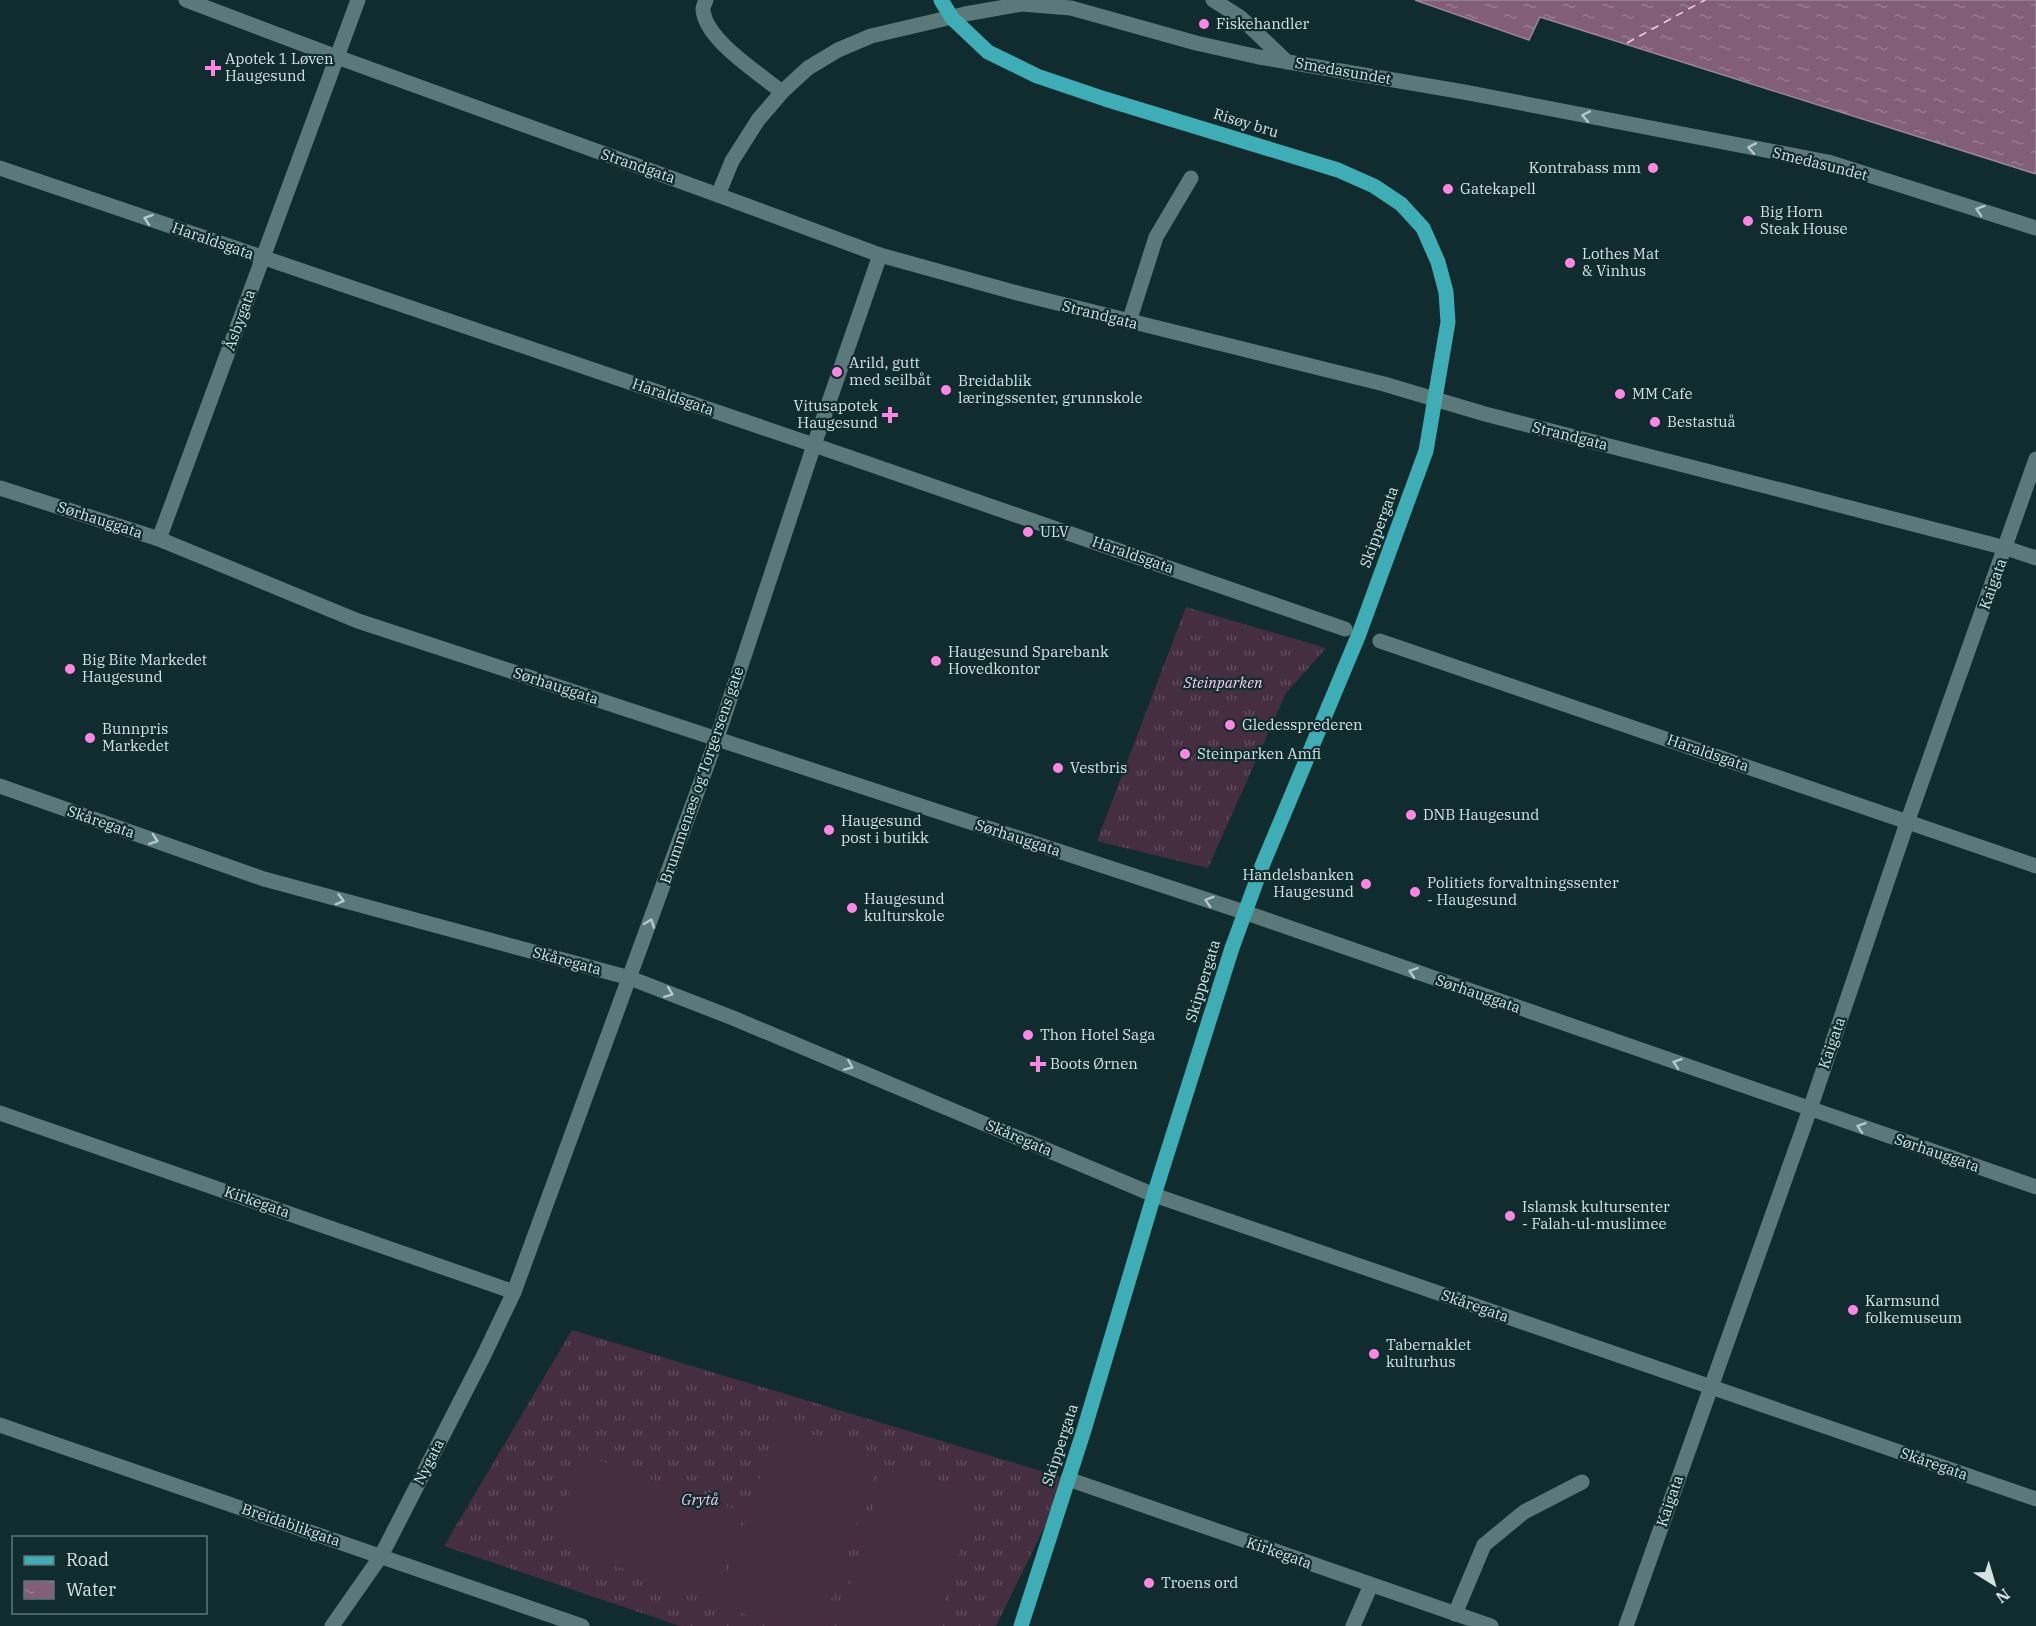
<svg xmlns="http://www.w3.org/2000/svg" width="2036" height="1626" font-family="'IBM Plex Serif',serif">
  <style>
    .grass { fill: url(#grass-tufts) }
    .garden { fill: #462e41 }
    .water { fill: url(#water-ripples); stroke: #9a8699; stroke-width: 1.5 }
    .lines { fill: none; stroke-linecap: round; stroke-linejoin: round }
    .ferry { stroke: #fbcaef; stroke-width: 1.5; stroke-dasharray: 8 6; stroke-linecap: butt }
    .minor { stroke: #5b787b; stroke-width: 15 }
    .major { stroke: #3fadb5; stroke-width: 15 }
    .oneway { stroke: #b5c8ca }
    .poi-dot { fill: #fc86e4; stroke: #102c2e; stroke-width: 2 }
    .labels { text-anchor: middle; stroke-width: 4.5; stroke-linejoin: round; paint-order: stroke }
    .poi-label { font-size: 15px; fill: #d3e3e4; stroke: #102c2e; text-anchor: start }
    .street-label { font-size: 15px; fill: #d3e3e4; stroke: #102c2e }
    .park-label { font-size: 15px; font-style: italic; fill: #f8c7ec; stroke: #102c2e }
  </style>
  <defs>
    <pattern id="grass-tufts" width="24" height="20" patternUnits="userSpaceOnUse" patternTransform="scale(1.5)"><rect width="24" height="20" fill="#462e41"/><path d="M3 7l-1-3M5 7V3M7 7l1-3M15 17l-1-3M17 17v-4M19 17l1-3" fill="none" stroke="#604c5c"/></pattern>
    <pattern id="water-ripples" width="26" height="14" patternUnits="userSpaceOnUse" patternTransform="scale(1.5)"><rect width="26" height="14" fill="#825e79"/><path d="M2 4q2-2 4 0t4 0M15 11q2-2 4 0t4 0" fill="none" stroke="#987d92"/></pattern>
  </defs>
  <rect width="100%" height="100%" fill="#102c2e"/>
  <!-- grass -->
  <g class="grass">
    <polygon points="1186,607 1326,648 1286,693 1208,868 1097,841"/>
    <polygon points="572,1330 1068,1479 996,1626 680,1626 444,1546"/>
  </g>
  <!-- garden -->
  <g class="garden">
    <polygon points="779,1423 880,1458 822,1626 778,1626 716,1604"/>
    <polygon points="583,1455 745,1513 713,1601 551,1543"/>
    <polygon points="886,1465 977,1493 937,1626 837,1626"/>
  </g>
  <!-- water -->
  <polygon class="water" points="1415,0 2036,0 2036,174 1540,17 1529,40"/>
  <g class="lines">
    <!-- ferry -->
    <polyline class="ferry" points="1627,43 1705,0"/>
    <!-- minor -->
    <g class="minor">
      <polyline points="186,0 337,57 718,195 880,255 1021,294 1384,384 1485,414 2006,548 2036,558"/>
      <path d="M706,0C705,3 703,6 703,9C704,39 760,74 782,92"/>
      <polyline points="1213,0 1240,17 1287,62"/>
      <polyline points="0,168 814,445 1345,629"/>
      <polyline points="718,195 732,161 758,120 782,92 808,68 838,50 871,36 965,14 1022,4 1071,8 1196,43 1259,57 1464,92 1828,162 2036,228"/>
      <polyline points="1129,322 1156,237 1191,178"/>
      <polyline points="0,488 159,539 358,621 1244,912 2036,1187"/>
      <polyline points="159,539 358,0"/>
      <polyline points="1380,641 2036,866"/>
      <polyline points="0,786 264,879 630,978 733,1018 1154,1195 2036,1499"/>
      <polyline points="0,1113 514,1292"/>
      <polyline points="0,1425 582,1626"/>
      <polyline points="1068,1479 1491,1626"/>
      <polyline points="1455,1614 1484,1545 1524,1512 1582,1482"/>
      <polyline points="332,1626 381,1556 483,1357 514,1292 717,738 814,445 880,255"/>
      <polyline points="1353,1626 1371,1585"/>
      <polyline points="1626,1626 1810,1109 1908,820 2036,459"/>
    </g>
    <!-- major -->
    <polyline class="major" points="941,0 952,18 988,52 1037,76 1105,99 1338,170 1374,186 1401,204 1423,228 1438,262 1446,292 1448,322 1426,451 1359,634 1262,866 1232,948 1154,1195 1084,1430 1021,1626"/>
  </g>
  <!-- one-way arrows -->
  <defs><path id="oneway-chevron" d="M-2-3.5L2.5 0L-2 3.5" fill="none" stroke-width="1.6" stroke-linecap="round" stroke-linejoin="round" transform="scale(1.5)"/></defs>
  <g class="oneway">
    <use href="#oneway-chevron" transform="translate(1586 116) rotate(-169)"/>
    <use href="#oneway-chevron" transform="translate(1752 148) rotate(-169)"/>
    <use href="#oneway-chevron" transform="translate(1980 210) rotate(-162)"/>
    <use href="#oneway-chevron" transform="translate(148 219) rotate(-161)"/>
    <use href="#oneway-chevron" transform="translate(154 840) rotate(19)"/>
    <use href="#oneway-chevron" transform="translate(340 900) rotate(15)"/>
    <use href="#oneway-chevron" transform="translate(1209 901) rotate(-162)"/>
    <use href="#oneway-chevron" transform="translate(650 923) rotate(-70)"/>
    <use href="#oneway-chevron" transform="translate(1413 972) rotate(-161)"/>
    <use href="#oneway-chevron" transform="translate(669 993) rotate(21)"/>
    <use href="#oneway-chevron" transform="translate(1677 1063) rotate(-161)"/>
    <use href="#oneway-chevron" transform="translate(849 1066) rotate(23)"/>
    <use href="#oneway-chevron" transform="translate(1861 1127) rotate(-161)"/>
  </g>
  <!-- markers -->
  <g class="poi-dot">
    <circle cx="1204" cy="24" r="6"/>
    <path d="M210 59h6v6h6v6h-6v6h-6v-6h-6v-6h6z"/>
    <circle cx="1653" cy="168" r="6"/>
    <circle cx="1448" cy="189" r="6"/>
    <circle cx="1748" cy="221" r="6"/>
    <circle cx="1570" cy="263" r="6"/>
    <circle cx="837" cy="372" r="6"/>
    <circle cx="946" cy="390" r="6"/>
    <circle cx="1620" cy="394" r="6"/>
    <path d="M887 406h6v6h6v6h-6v6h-6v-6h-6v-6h6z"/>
    <circle cx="1655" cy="422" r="6"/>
    <circle cx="1028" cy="532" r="6"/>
    <circle cx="936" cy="661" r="6"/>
    <circle cx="70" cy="669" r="6"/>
    <circle cx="1230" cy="725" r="6"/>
    <circle cx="90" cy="738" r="6"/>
    <circle cx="1185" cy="754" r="6"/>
    <circle cx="1058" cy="768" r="6"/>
    <circle cx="1411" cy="815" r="6"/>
    <circle cx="829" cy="830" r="6"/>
    <circle cx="1366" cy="884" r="6"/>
    <circle cx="1415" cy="892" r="6"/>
    <circle cx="852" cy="908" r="6"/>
    <circle cx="1028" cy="1035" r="6"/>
    <path d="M1035 1055h6v6h6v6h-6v6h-6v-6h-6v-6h6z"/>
    <circle cx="1510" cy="1216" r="6"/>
    <circle cx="1853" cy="1310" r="6"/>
    <circle cx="1374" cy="1354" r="6"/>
    <circle cx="1149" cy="1583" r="6"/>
  </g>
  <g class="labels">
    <!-- poi labels -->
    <g class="poi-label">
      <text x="1216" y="29">Fiskehandler</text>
      <text x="225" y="64">Apotek 1 Løven<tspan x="225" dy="17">Haugesund</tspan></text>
      <text x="1641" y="173" text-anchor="end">Kontrabass mm</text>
      <text x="1460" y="194">Gatekapell</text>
      <text x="1760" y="217">Big Horn<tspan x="1760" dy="17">Steak House</tspan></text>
      <text x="1582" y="259">Lothes Mat<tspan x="1582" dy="17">&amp; Vinhus</tspan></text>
      <text x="849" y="368">Arild, gutt<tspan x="849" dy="17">med seilbåt</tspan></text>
      <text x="958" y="386">Breidablik<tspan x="958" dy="17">læringssenter, grunnskole</tspan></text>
      <text x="1632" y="399">MM Cafe</text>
      <text x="878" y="411" text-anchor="end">Vitusapotek<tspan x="878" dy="17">Haugesund</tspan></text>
      <text x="1667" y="427">Bestastuå</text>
      <text x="1040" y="537">ULV</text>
      <text x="948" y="657">Haugesund Sparebank<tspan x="948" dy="17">Hovedkontor</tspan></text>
      <text x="82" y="665">Big Bite Markedet<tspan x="82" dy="17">Haugesund</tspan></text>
      <text x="1242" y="730">Gledessprederen</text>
      <text x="102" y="734">Bunnpris<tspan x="102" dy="17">Markedet</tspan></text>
      <text x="1197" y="759">Steinparken Amfi</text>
      <text x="1070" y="773">Vestbris</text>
      <text x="1423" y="820">DNB Haugesund</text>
      <text x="841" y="826">Haugesund<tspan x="841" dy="17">post i butikk</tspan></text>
      <text x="1354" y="880" text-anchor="end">Handelsbanken<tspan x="1354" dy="17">Haugesund</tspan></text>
      <text x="1427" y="888">Politiets forvaltningssenter<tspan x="1427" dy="17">- Haugesund</tspan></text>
      <text x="864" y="904">Haugesund<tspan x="864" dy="17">kulturskole</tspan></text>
      <text x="1040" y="1040">Thon Hotel Saga</text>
      <text x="1050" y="1069">Boots Ørnen</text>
      <text x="1522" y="1212">Islamsk kultursenter<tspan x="1522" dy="17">- Falah-ul-muslimee</tspan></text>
      <text x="1865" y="1306">Karmsund<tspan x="1865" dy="17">folkemuseum</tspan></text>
      <text x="1386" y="1350">Tabernaklet<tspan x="1386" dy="17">kulturhus</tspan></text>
      <text x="1161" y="1588">Troens ord</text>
    </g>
    <!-- street labels -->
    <g class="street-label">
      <text transform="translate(1343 71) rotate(10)" y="5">Smedasundet</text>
      <text transform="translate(1246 123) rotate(17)" y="5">Risøy bru</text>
      <text transform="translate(1820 164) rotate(14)" y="5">Smedasundet</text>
      <text transform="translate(638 166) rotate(19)" y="5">Strandgata</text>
      <text transform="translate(213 241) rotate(19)" y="5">Haraldsgata</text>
      <text transform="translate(1100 315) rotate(14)" y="5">Strandgata</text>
      <text transform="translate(240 320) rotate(-70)" y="5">Åsbygata</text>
      <text transform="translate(673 397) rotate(19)" y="5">Haraldsgata</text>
      <text transform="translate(1570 436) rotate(14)" y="5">Strandgata</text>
      <text transform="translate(100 520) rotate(18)" y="5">Sørhauggata</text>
      <text transform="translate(1379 527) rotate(-70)" y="5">Skippergata</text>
      <text transform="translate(1133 555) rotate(19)" y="5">Haraldsgata</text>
      <text transform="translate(1993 584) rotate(-70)" y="5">Kaigata</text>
      <text transform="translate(556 686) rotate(18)" y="5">Sørhauggata</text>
      <text transform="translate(1708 753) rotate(19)" y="5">Haraldsgata</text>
      <text transform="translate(702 775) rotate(-71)" y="5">Brummenæs og Torgersens gate</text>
      <text transform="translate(101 822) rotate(19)" y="5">Skåregata</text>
      <text transform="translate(1018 838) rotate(18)" y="5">Sørhauggata</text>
      <text transform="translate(567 961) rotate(15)" y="5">Skåregata</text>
      <text transform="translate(1203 981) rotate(-73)" y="5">Skippergata</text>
      <text transform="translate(1478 994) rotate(19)" y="5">Sørhauggata</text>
      <text transform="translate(1832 1043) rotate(-71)" y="5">Kaigata</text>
      <text transform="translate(1019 1138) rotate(23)" y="5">Skåregata</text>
      <text transform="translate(1937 1153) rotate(19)" y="5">Sørhauggata</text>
      <text transform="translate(257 1202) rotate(19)" y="5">Kirkegata</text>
      <text transform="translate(1475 1306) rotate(19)" y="5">Skåregata</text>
      <text transform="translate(1060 1445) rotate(-72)" y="5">Skippergata</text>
      <text transform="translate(429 1462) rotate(-63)" y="5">Nygata</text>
      <text transform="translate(1934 1464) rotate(19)" y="5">Skåregata</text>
      <text transform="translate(1670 1501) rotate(-71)" y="5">Kaigata</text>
      <text transform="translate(291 1525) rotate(19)" y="5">Breidablikgata</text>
      <text transform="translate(1279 1553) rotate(19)" y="5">Kirkegata</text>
    </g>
    <!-- park labels -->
    <g class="park-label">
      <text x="1223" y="688">Steinparken</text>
      <text x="700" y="1505">Grytå</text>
    </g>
  </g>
  <!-- legend -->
  <rect x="12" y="1536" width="195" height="78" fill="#102c2e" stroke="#5e7577" stroke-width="1.5"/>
  <rect x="24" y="1556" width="30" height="9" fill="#3fadb5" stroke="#5e7577" stroke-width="1.5"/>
  <text x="66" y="1566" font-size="18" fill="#d3e3e4">Road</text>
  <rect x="24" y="1581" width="30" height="18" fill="url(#water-ripples)" stroke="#5e7577" stroke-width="1.5"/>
  <text x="66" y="1596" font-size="18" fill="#d3e3e4">Water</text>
  <!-- north arrow -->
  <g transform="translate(1994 1584) rotate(143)" stroke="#102c2e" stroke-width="4.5" paint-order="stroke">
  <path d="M0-4.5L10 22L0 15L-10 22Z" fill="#d3e3e4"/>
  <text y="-9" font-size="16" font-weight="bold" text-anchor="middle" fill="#d3e3e4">N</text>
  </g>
</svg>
